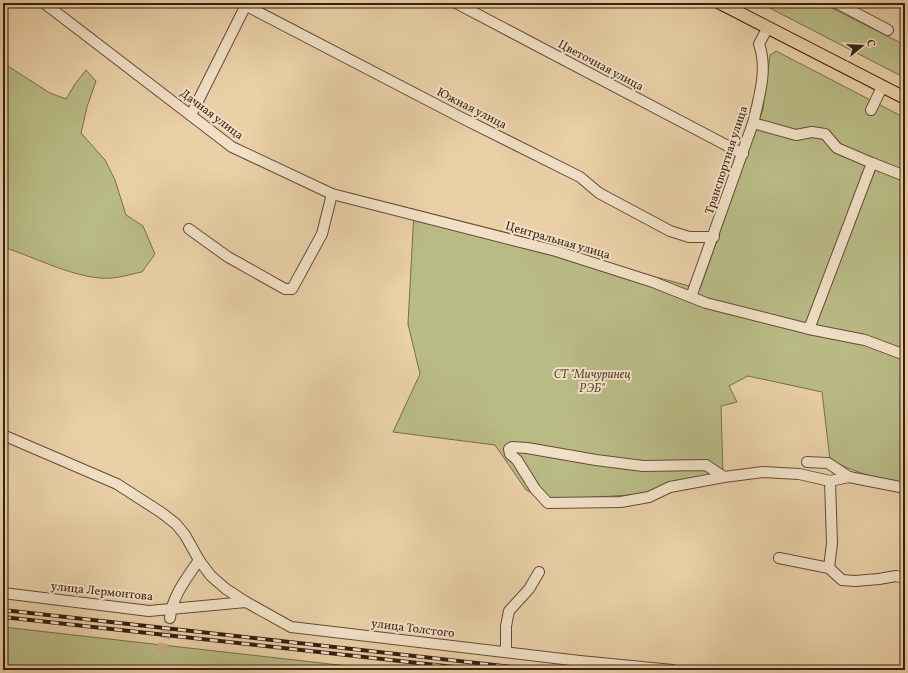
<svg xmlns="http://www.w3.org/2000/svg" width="908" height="673" font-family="Vollkorn,serif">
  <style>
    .green { fill: #b9bb85; stroke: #786d4c }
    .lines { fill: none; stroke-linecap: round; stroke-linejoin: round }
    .minor-tunnel { stroke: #c6ad89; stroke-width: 10; stroke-dasharray: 10 5; stroke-linecap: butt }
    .minor-casing { stroke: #644b38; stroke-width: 12 }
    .major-casing { stroke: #381f13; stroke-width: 14 }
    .minor { stroke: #f1e0c6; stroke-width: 10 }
    .major { stroke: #ead0a7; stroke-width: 12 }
    .rail-casing { stroke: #381f13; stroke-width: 4 }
    .rail { stroke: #f1e0c6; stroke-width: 2.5; stroke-dasharray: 8; stroke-linecap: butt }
    .labels { text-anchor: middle; stroke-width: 4; stroke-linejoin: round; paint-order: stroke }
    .street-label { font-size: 12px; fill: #381f13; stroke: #f1e0c6 }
    .park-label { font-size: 12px; font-style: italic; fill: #584630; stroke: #f1e0c6 }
  </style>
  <rect width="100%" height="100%" fill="#ead0a7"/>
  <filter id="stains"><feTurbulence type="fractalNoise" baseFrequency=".005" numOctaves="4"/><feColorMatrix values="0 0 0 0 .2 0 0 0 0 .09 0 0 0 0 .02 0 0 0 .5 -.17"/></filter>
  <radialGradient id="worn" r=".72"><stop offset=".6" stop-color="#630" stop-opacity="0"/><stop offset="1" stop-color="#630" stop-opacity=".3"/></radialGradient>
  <!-- green -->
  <g class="green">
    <polygon points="760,3 822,3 905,45 905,78"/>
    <path d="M776,51L905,118V482C879,481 853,471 830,460L822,392L748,376L729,386L737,402L721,406L723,475L645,494L549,500L526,490L495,445L393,432L420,374L408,324L414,211L700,289L763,109L770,55Z"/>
    <path d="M3,63L50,93L66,99L75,84L86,70L96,81L87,107L81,133L105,160L115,180L126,215L143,226L155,254L142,272C132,274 122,277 112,278C79,281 35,257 3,247Z"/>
    <polygon points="3,627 383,670 3,670"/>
  </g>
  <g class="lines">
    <!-- minor-tunnel -->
    <polyline class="minor-tunnel" points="161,653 170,618"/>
    <defs>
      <g id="minor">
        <polyline points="44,3 232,147 332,194 556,251 653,282 706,303 809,329 865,340 905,355"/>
        <polyline points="241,3 462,118 580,177 599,193 670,231 689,237 714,237"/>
        <polyline points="456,3 743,154"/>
        <polyline points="837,3 888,30"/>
        <polyline points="871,110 882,87"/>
        <polyline points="191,115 247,3"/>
        <polyline points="753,123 796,135 812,132 825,134 837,148 872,163 905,176"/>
        <polyline points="189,229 228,257 285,289 292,289 322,234 332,194"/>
        <path d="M691,297L753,123C759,98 768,69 759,44L767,29"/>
        <polyline points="809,329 872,163"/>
        <polyline points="3,435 117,484 162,513 176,524 185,535 199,560 211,576 226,589 246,602 291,627 580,661 673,670"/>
        <polyline points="807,462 828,463 849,477"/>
        <polyline points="724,477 706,465 643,466 596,460 527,448 512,447 509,449 510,454 517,460 535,489 548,503 621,502 649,497 670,487 724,477 763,472 799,474 830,481 849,477 905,488"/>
        <polyline points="779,558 829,568 842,580 855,581 879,579 896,576 905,578"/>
        <polyline points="829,568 832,543 830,481"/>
        <polyline points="3,593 149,611 246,602"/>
        <path d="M170,618C172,596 187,578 199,560"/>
        <polyline points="506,652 506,626 509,611 529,589 539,572"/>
      </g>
      <polyline id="major" points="720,3 905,98"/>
    </defs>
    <!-- minor casing -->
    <use href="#minor" class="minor-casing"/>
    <!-- major casing -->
    <use href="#major" class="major-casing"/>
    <!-- minor -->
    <use href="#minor" class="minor"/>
    <!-- major -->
    <use href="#major" class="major"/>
    <defs>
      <g id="rail">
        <polyline points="3,610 539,670"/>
        <polyline points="3,617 481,670"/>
      </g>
    </defs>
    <!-- rail casing -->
    <use href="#rail" class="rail-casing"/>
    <!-- rail -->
    <use href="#rail" class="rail"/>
  </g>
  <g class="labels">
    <!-- street labels -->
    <g class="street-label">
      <text transform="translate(601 65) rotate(28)" y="4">Цветочная улица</text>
      <text transform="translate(472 108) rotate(27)" y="4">Южная улица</text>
      <text transform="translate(212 114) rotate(37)" y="4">Дачная улица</text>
      <text transform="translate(726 160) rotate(-72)" y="4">Транспортная улица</text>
      <text transform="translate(558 240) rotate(16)" y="4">Центральная улица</text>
      <text transform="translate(102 591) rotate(6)" y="4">улица Лермонтова</text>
      <text transform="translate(413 628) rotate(7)" y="4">улица Толстого</text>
    </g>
    <!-- park labels -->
    <g class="park-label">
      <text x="592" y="378">СТ "Мичуринец<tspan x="592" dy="14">РЭБ"</tspan></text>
    </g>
  </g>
  <!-- margin -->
  <rect width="908" height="673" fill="none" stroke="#ead0a7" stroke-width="16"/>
  <rect x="4" y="4" width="900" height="665" fill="none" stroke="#381f13" stroke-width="2"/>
  <rect x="8" y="8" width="892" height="657" fill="none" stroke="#381f13"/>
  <!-- north arrow -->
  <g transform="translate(862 46) rotate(72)" stroke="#f1e0c6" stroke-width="3" paint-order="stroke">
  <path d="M0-3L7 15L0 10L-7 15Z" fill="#381f13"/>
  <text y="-6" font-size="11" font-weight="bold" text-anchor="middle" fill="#381f13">С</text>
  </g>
  <rect width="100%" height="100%" filter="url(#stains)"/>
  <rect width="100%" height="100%" fill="url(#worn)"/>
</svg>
